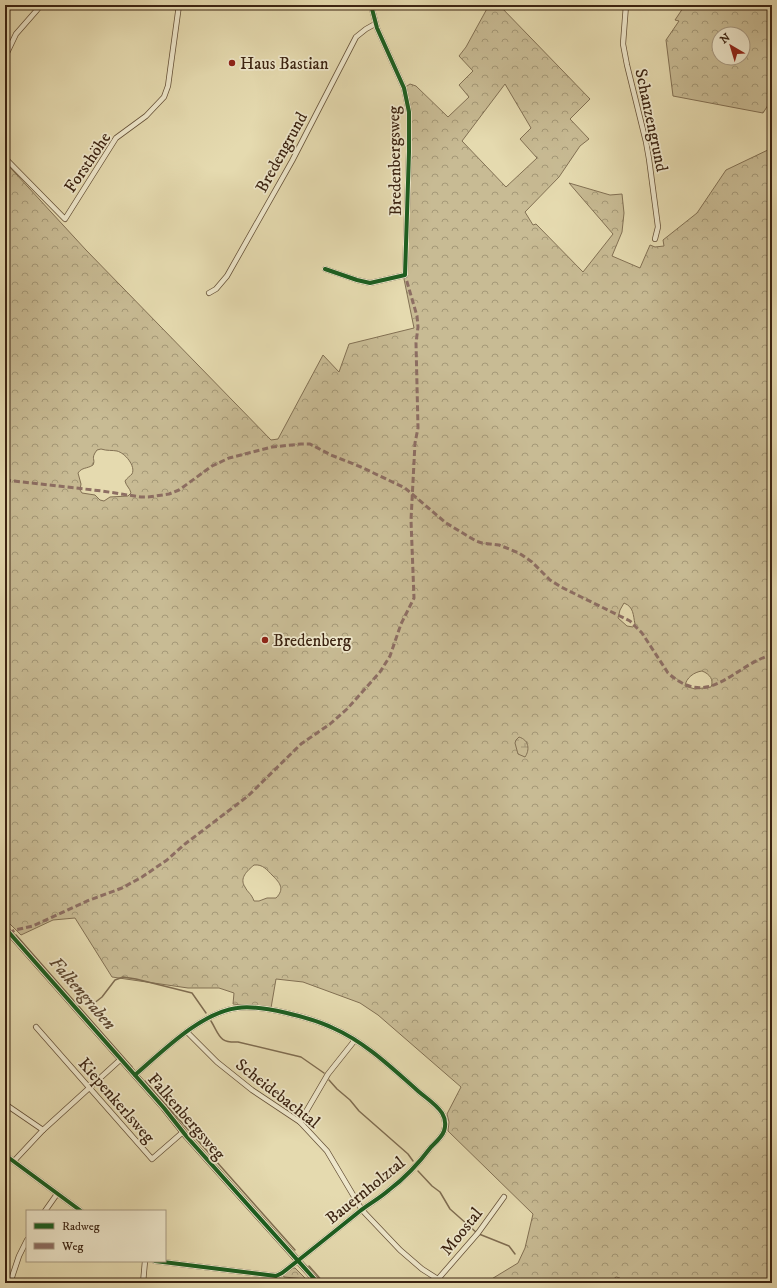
<svg xmlns="http://www.w3.org/2000/svg" width="777" height="1288" font-family="'IM FELL DW Pica',serif">
  <style>
    .forest { fill: url(#forest-crowns); stroke: #827053; fill-rule: evenodd }
    .wetland { fill: url(#wetland-marsh); stroke: #827053 }
    .lines { fill: none; stroke-linecap: round; stroke-linejoin: round }
    .stream { stroke: #7f6c50; stroke-width: 1.5 }
    .minor-casing { stroke: #665239; stroke-width: 6 }
    .tertiary-casing { stroke: #665239; stroke-width: 7 }
    .minor { stroke: #eee7cb; stroke-width: 4.5 }
    .tertiary { stroke: #eee7cb; stroke-width: 5.5 }
    .quiet { stroke: #8d6e63; stroke-width: 3; stroke-dasharray: 6 3; stroke-linecap: butt }
    .cycleway-casing { stroke: #eee7cb; stroke-width: 6 }
    .cycleway { stroke: #1b5e20; stroke-width: 4 }
    .poi-dot { fill: #8f2418; stroke: #eee7cb; stroke-width: 1.5 }
    .labels { text-anchor: middle; stroke-width: 3.5; stroke-linejoin: round; paint-order: stroke }
    .poi-label { font-size: 17px; fill: #3c2412; stroke: #eee7cb; text-anchor: start }
    .street-label { font-size: 17px; fill: #3c2412; stroke: #eee7cb }
    .water-label { font-size: 18px; font-style: italic; fill: #5e4831; stroke: #eee7cb }
  </style>
  <defs>
    <pattern id="forest-crowns" width="20" height="18" patternUnits="userSpaceOnUse"><rect width="20" height="18" fill="#c8bb94"/><path d="M2 6a3 3 0 1 1 6 0M12 15a3 3 0 1 1 6 0" fill="none" stroke="#a49877"/></pattern>
    <pattern id="wetland-marsh" width="20" height="14" patternUnits="userSpaceOnUse"><rect width="20" height="14" fill="#c8bb94"/><path d="M1 5h8M5 5V1M11 12h8M15 12V8" fill="none" stroke="#a49877"/></pattern>
  </defs>
  <rect width="100%" height="100%" fill="#e5daaf"/>
  <filter id="stains"><feTurbulence type="fractalNoise" baseFrequency=".005" numOctaves="4"/><feColorMatrix values="0 0 0 0 .2 0 0 0 0 .09 0 0 0 0 .02 0 0 0 .5 -.17"/></filter>
  <radialGradient id="worn" r=".72"><stop offset=".6" stop-color="#630" stop-opacity="0"/><stop offset="1" stop-color="#630" stop-opacity=".3"/></radialGradient>
  <!-- forest -->
  <g class="forest">
    <path d="M489,5H499L590,99L570,119L589,139L580,146L559,177L525,212L533,225L536,224L583,272L613,234L569,183L610,195L622,194L624,213L622,232L612,256L640,268L650,245L655,247L664,246L663,240L697,213L726,170L772,148V1283H622L620,1278L616,1277L611,1281V1283H485L518,1263L525,1248L533,1214L448,1131L449,1122L447,1114L461,1087L378,1015L360,1003L303,982L276,979L271,1008L233,1004L234,993L219,988H188L112,977L75,918L53,920L21,935L5,919V162L86,250L271,440L278,439L323,355L339,372L349,344L414,328L404,279L409,112L404,88L410,84L416,86L448,117L469,97L459,85L473,71L459,56L466,47ZM505,84L531,128L520,139L537,158L506,187L462,141ZM101,449C107,451 112,450 117,451C125,453 136,466 132,474C130,476 127,478 125,481C126,486 130,488 131,493L128,496L110,497L104,501L100,500L95,495L82,493L80,490L81,484L78,473C82,467 87,469 93,465C96,459 90,459 97,450ZM624,603C634,607 633,615 635,624L633,627L627,626L618,618L620,610ZM702,671C710,674 714,680 711,687L695,689L685,686C686,678 694,672 702,671ZM254,865C263,864 267,870 273,876C280,883 285,889 276,898H267L259,901H254C251,893 248,893 245,887C239,878 247,871 254,865Z"/>
    <path d="M685,5H772V99L763,113L673,96L666,40L679,21L675,20ZM719,34H743V58H719Z"/>
    <polygon points="293,1268 295,1268 306,1279 284,1277 283,1275"/>
  </g>
  <!-- wetland -->
  <path class="wetland" d="M519,737C529,740 530,750 525,757L518,754L515,743L516,740Z"/>
  <g class="lines">
    <!-- stream -->
    <g class="stream">
      <polyline points="16,935 132,1067"/>
      <polyline points="88,1008 102,997 115,980 123,977 136,979 192,993 206,1013"/>
      <path d="M211,1021C220,1036 219,1043 238,1042L301,1057L324,1073"/>
      <polyline points="329,1080 337,1089 350,1100 359,1111 408,1154 413,1161"/>
      <polyline points="145,1081 295,1250"/>
      <polyline points="418,1171 432,1186 440,1192 450,1209 477,1233"/>
      <polyline points="479,1234 509,1246 515,1254"/>
      <polyline points="309,1266 324,1283"/>
    </g>
    <defs>
      <g id="minor">
        <polyline points="626,5 623,44 627,65 646,142 649,159 658,227 655,239"/>
        <polyline points="5,57 16,34 37,10 41,5"/>
        <polyline points="5,158 65,219 116,138 146,116 164,97 168,86 170,71 179,5"/>
        <polyline points="325,269 357,280 370,283 405,275 409,152 409,112 404,88 377,28 371,5"/>
        <polyline points="209,293 216,289 227,276 292,161 356,37 366,29 375,24"/>
        <polyline points="36,1027 152,1159 183,1132"/>
        <polyline points="187,1032 217,1062 252,1090 300,1122 327,1151 362,1210 400,1250 422,1269 444,1283"/>
        <path d="M135,1075C162,1052 200,1013 237,1008C260,1004 312,1018 333,1028C365,1042 392,1068 418,1091C426,1098 436,1104 442,1113C445,1118 446,1125 444,1131C442,1137 436,1142 431,1147C419,1163 405,1178 389,1190C380,1198 369,1204 360,1211C334,1232 308,1253 282,1273L276,1276L155,1261"/>
        <polyline points="5,1104 43,1130"/>
        <polyline points="300,1122 328,1074 355,1040"/>
        <polyline points="5,1155 81,1211"/>
        <polyline points="14,1161 43,1130 121,1059"/>
        <polyline points="45,1211 57,1194"/>
        <polyline points="438,1279 478,1233 504,1197"/>
        <polyline points="10,1283 19,1256 27,1240"/>
        <polyline points="143,1283 145,1261"/>
      </g>
      <polyline id="tertiary" points="5,928 164,1108 187,1137 318,1283"/>
    </defs>
    <!-- minor casing -->
    <use href="#minor" class="minor-casing"/>
    <!-- tertiary casing -->
    <use href="#tertiary" class="tertiary-casing"/>
    <!-- minor -->
    <use href="#minor" class="minor"/>
    <!-- tertiary -->
    <use href="#tertiary" class="tertiary"/>
    <!-- quiet -->
    <g class="quiet">
      <path d="M5,480L102,491L141,497H148L169,494L179,490L212,466L229,458L272,447L301,444H310L331,455L361,467L405,488L446,523L476,541L482,543L499,545L519,553L532,562L550,580L561,587L630,621L642,633L668,673C710,711 734,664 772,655"/>
      <polyline points="9,933 15,930 33,926 87,901 122,888 142,877 167,860 185,844 248,796 301,744 330,724 347,709 380,672 390,656 401,624 414,598 411,520 415,443 418,428 416,343 418,327 417,316 405,275"/>
    </g>
    <defs>
      <g id="cycleway">
        <polyline points="325,269 357,280 370,283 405,275 409,152 409,112 404,88 377,28 371,5"/>
        <polyline points="5,928 164,1108 187,1137 318,1283"/>
        <path d="M135,1075C162,1052 200,1013 237,1008C260,1004 312,1018 333,1028C365,1042 392,1068 418,1091C426,1098 436,1104 442,1113C445,1118 446,1125 444,1131C442,1137 436,1142 431,1147C419,1163 405,1178 389,1190C380,1198 369,1204 360,1211C334,1232 308,1253 282,1273L276,1276L155,1261"/>
        <polyline points="5,1155 81,1211"/>
      </g>
    </defs>
    <!-- cycleway casing -->
    <use href="#cycleway" class="cycleway-casing"/>
    <!-- cycleway -->
    <use href="#cycleway" class="cycleway"/>
  </g>
  <!-- markers -->
  <g class="poi-dot">
    <circle cx="232" cy="63" r="4"/>
    <circle cx="265" cy="640" r="4"/>
  </g>
  <g class="labels">
    <!-- poi labels -->
    <g class="poi-label">
      <text x="240" y="69">Haus Bastian</text>
      <text x="273" y="646">Bredenberg</text>
    </g>
    <!-- street labels -->
    <g class="street-label">
      <text transform="translate(652 120) rotate(78)" y="6">Schanzengrund</text>
      <text transform="translate(281 152) rotate(-61)" y="6">Bredengrund</text>
      <text transform="translate(394 161) rotate(-91)" y="6">Bredenbergsweg</text>
      <text transform="translate(87 162) rotate(-56)" y="6">Forsthöhe</text>
      <text transform="translate(278 1093) rotate(38)" y="6">Scheidebachtal</text>
      <text transform="translate(117 1100) rotate(49)" y="6">Kiepenkerlsweg</text>
      <text transform="translate(187 1116) rotate(49)" y="6">Falkenbergsweg</text>
      <text transform="translate(365 1190) rotate(-39)" y="6">Bauernholztal</text>
      <text transform="translate(461 1231) rotate(-51)" y="6">Moostal</text>
    </g>
    <!-- water labels -->
    <g class="water-label">
      <text transform="translate(83 993) rotate(49)" y="6">Falkengraben</text>
    </g>
  </g>
  <!-- margin -->
  <rect width="777" height="1288" fill="none" stroke="#e5daaf" stroke-width="20"/>
  <rect x="6" y="6" width="765" height="1276" fill="none" stroke="#3c2412" stroke-width="2"/>
  <rect x="10" y="10" width="757" height="1268" fill="none" stroke="#3c2412"/>
  <!-- legend -->
  <rect x="26" y="1210" width="140" height="52" fill="#eee7cb" stroke="#a79981"/>
  <rect x="34" y="1223" width="20" height="6" fill="#1b5e20" stroke="#a79981"/>
  <text x="62" y="1230" font-size="12" fill="#3c2412">Radweg</text>
  <rect x="34" y="1243" width="20" height="6" fill="#8d6e63" stroke="#a79981"/>
  <text x="62" y="1250" font-size="12" fill="#3c2412">Weg</text>
  <!-- north arrow -->
  <g transform="translate(731 46) rotate(322)"><circle r="19" fill="#eee7cb" stroke="#a79981"/>
  <path d="M0-3L7 15L0 10L-7 15Z" fill="#8f2418"/>
  <text y="-6" font-size="11" font-weight="bold" text-anchor="middle" fill="#3c2412">N</text>
  </g>
  <rect width="100%" height="100%" filter="url(#stains)"/>
  <rect width="100%" height="100%" fill="url(#worn)"/>
</svg>
